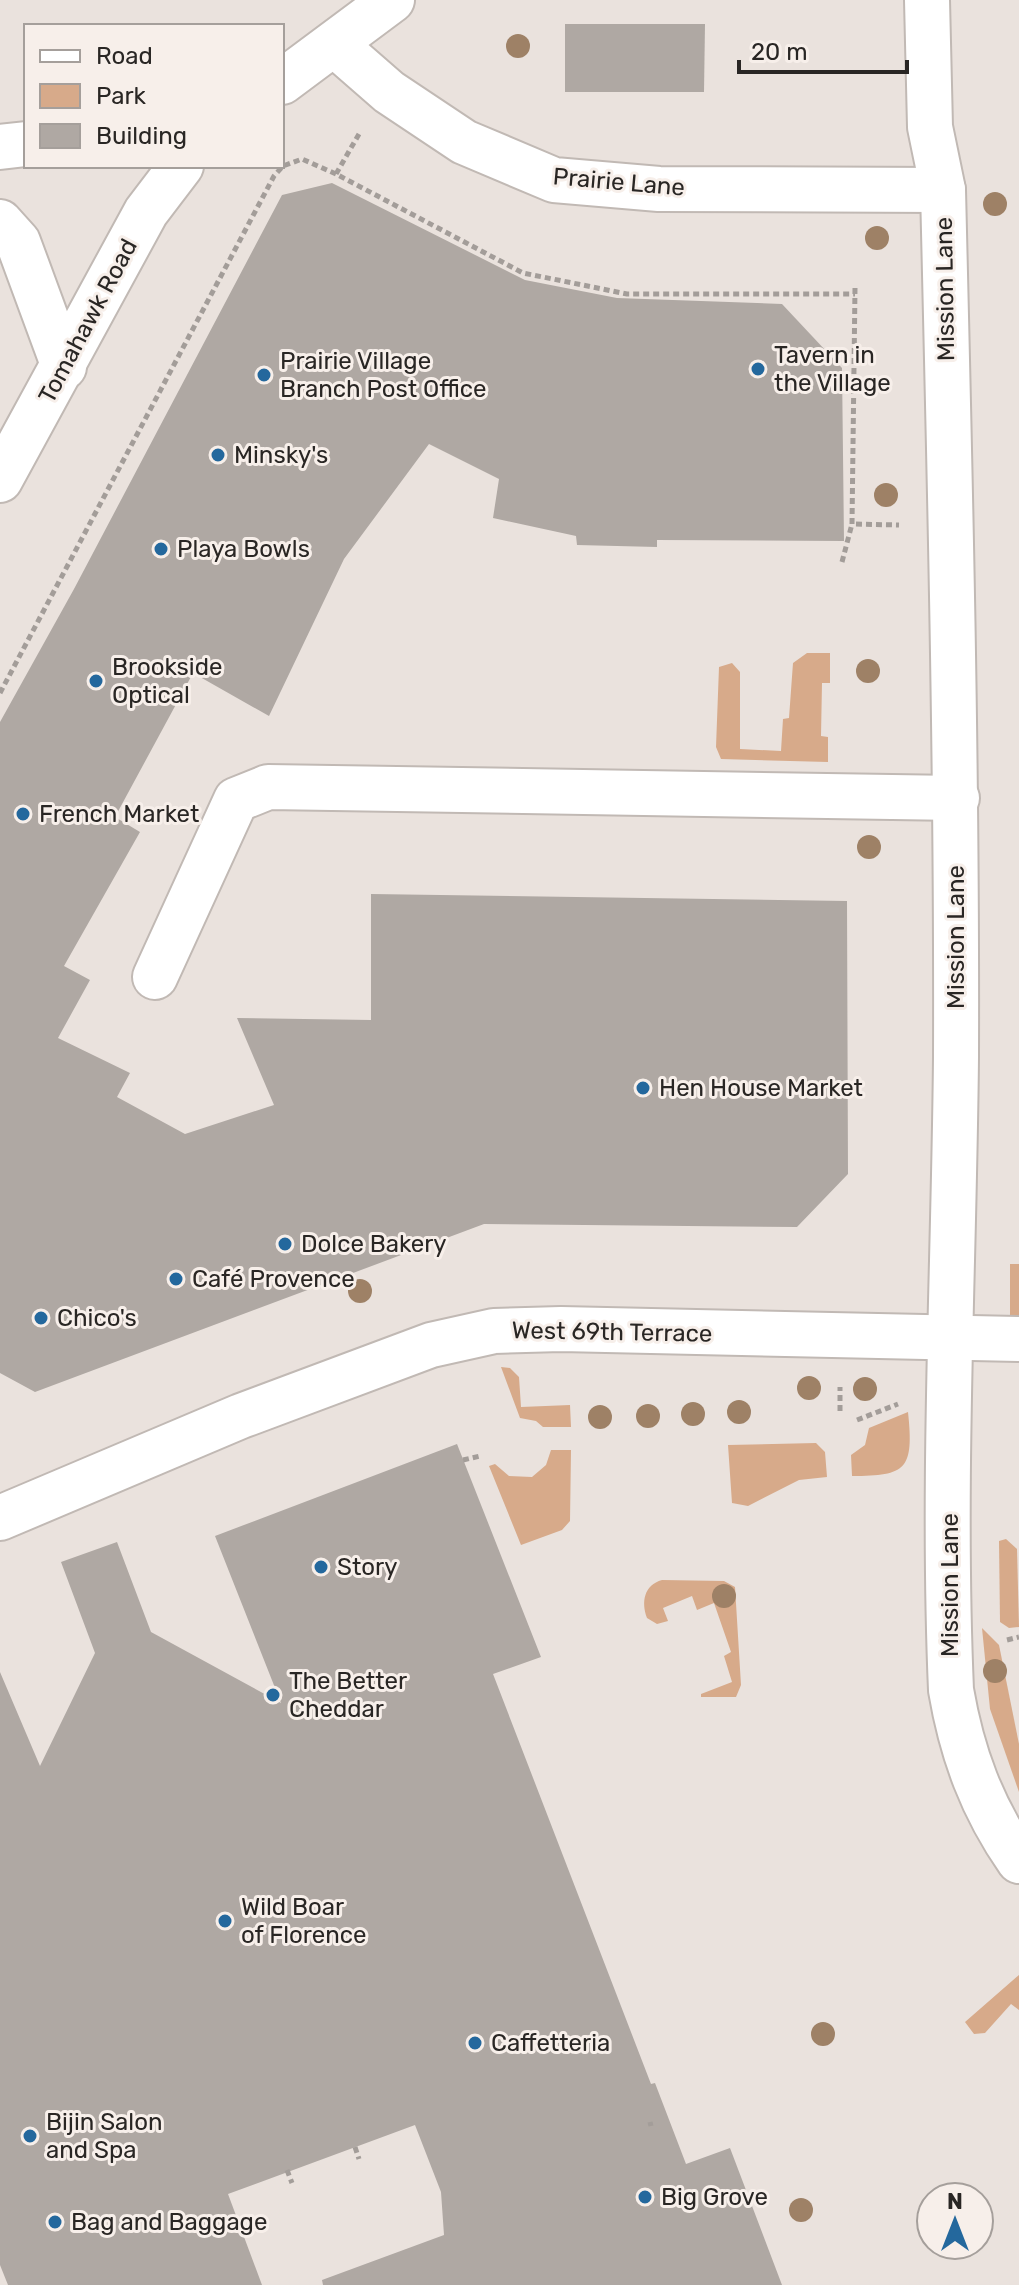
<svg xmlns="http://www.w3.org/2000/svg" width="1019" height="2285" font-family="Rubik,sans-serif">
  <style>
    .green { fill: #d7aa8a }
    .building { fill: #afa8a3 }
    .lines { fill: none; stroke-linecap: round; stroke-linejoin: round }
    .minor-casing { stroke: #c1b9b4; stroke-width: 48 }
    .path { stroke: #a39d99; stroke-width: 5; stroke-dasharray: 6 4; stroke-linecap: butt }
    .minor { stroke: #fff; stroke-width: 44 }
    .tree { fill: #9e8166 }
    .poi-dot { fill: #24689d; stroke: #f7efea; stroke-width: 3 }
    .labels { text-anchor: middle; stroke-width: 6; stroke-linejoin: round; paint-order: stroke }
    .street-label { font-size: 24px; fill: #292624; stroke: #f7efea }
    .poi-label { font-size: 24px; fill: #292624; stroke: #f7efea; text-anchor: start }
  </style>
  <rect width="100%" height="100%" fill="#eae2dd"/>
  <!-- green -->
  <g class="green">
    <polygon points="807,653 830,653 830,683 822,683 821,736 828,737 828,762 721,759 716,747 719,667 732,663 740,672 740,749 781,751 783,719 789,718 793,663"/>
    <rect x="1010" y="1264" width="9" height="54"/>
    <polygon points="501,1367 510,1368 519,1377 521,1407 570,1405 571,1427 543,1427 536,1421 520,1418"/>
    <path d="M908,1412C914,1469 907,1476 852,1476L851,1455L865,1445L869,1428Z"/>
    <polygon points="816,1443 825,1452 827,1477 799,1480 748,1506 732,1503 728,1445"/>
    <polygon points="551,1450 571,1450 570,1521 562,1530 521,1545 489,1466 495,1464 509,1476 532,1477 546,1465"/>
    <polygon points="1006,1539 1017,1549 1019,1627 1009,1628 1000,1622 999,1541"/>
    <path d="M662,1580L724,1581L735,1587L741,1685L736,1697H701V1694L732,1682L724,1656L731,1652L714,1603L697,1610L692,1596L663,1608L668,1621L657,1624L647,1618C641,1602 644,1585 662,1580Z"/>
    <polygon points="982,1628 999,1645 1019,1744 1019,1792 990,1709"/>
    <polygon points="1019,1975 1019,2010 1011,2004 985,2033 974,2034 965,2022"/>
  </g>
  <!-- building -->
  <g class="building">
    <polygon points="565,24 705,24 704,92 565,92"/>
    <polygon points="332,183 525,280 617,298 782,304 842,368 844,541 657,540 657,547 577,545 576,536 493,518 499,479 429,444 344,559 269,716 193,673 115,817 140,832 64,966 90,980 58,1038 130,1073 117,1097 185,1134 274,1105 237,1018 371,1020 371,894 847,901 848,1174 797,1227 484,1224 35,1392 0,1373 0,722 74,589 282,195"/>
    <polygon points="457,1444 541,1657 493,1674 651,2084 655,2083 686,2164 730,2148 782,2285 323,2285 322,2280 444,2235 441,2192 415,2125 228,2194 262,2285 8,2285 0,2265 0,1672 40,1766 95,1653 61,1562 117,1542 151,1632 281,1703 215,1536"/>
  </g>
  <g class="lines">
    <defs>
      <g id="minor">
        <path d="M927,0L930,127L943,190C950,479 957,768 956,1057C954,1268 942,1479 951,1690C962,1754 982,1808 1019,1861"/>
        <polyline points="334,44 389,92 464,142 554,180 659,189 943,190"/>
        <polyline points="282,82 392,0"/>
        <polyline points="0,147 26,144"/>
        <polyline points="0,222 18,242 64,367"/>
        <polyline points="0,480 146,212 181,166"/>
        <polyline points="155,977 236,800 268,787 957,798"/>
        <polyline points="0,1518 241,1416 431,1345 494,1331 561,1329 1019,1339"/>
      </g>
    </defs>
    <!-- minor casing -->
    <use href="#minor" class="minor-casing"/>
    <!-- path -->
    <g class="path">
      <polyline points="359,134 336,174 523,273 627,294 855,294"/>
      <polyline points="855,288 852,524 899,525"/>
      <polyline points="842,562 852,524"/>
      <polyline points="0,693 274,176 283,166 302,159 336,174"/>
      <polyline points="840,1411 840,1387"/>
      <polyline points="857,1420 898,1404"/>
      <polyline points="463,1460 480,1456"/>
      <polyline points="1007,1640 1019,1637"/>
      <polyline points="650,2122 651,2126"/>
      <polyline points="355,2147 359,2159"/>
      <polyline points="287,2170 292,2183"/>
    </g>
    <!-- minor -->
    <use href="#minor" class="minor"/>
  </g>
  <!-- trees -->
  <g class="tree">
    <circle cx="518" cy="46" r="12"/>
    <circle cx="995" cy="204" r="12"/>
    <circle cx="877" cy="238" r="12"/>
    <circle cx="886" cy="495" r="12"/>
    <circle cx="868" cy="671" r="12"/>
    <circle cx="869" cy="847" r="12"/>
    <circle cx="360" cy="1291" r="12"/>
    <circle cx="809" cy="1388" r="12"/>
    <circle cx="865" cy="1389" r="12"/>
    <circle cx="739" cy="1412" r="12"/>
    <circle cx="693" cy="1414" r="12"/>
    <circle cx="648" cy="1416" r="12"/>
    <circle cx="600" cy="1417" r="12"/>
    <circle cx="724" cy="1596" r="12"/>
    <circle cx="995" cy="1671" r="12"/>
    <circle cx="823" cy="2034" r="12"/>
    <circle cx="801" cy="2210" r="12"/>
  </g>
  <!-- markers -->
  <g class="poi-dot">
    <circle cx="758" cy="369" r="8"/>
    <circle cx="264" cy="375" r="8"/>
    <circle cx="218" cy="455" r="8"/>
    <circle cx="161" cy="549" r="8"/>
    <circle cx="96" cy="681" r="8"/>
    <circle cx="23" cy="814" r="8"/>
    <circle cx="643" cy="1088" r="8"/>
    <circle cx="285" cy="1244" r="8"/>
    <circle cx="176" cy="1279" r="8"/>
    <circle cx="41" cy="1318" r="8"/>
    <circle cx="321" cy="1567" r="8"/>
    <circle cx="273" cy="1695" r="8"/>
    <circle cx="225" cy="1921" r="8"/>
    <circle cx="475" cy="2043" r="8"/>
    <circle cx="30" cy="2136" r="8"/>
    <circle cx="645" cy="2197" r="8"/>
    <circle cx="55" cy="2222" r="8"/>
  </g>
  <g class="labels">
    <!-- street labels -->
    <g class="street-label">
      <text transform="translate(619 182) rotate(5)" y="8">Prairie Lane</text>
      <text transform="translate(945 289) rotate(-91)" y="8">Mission Lane</text>
      <text transform="translate(88 321) rotate(-62)" y="8">Tomahawk Road</text>
      <text transform="translate(956 937) rotate(-90)" y="8">Mission Lane</text>
      <text transform="translate(612 1332) rotate(1)" y="8">West 69th Terrace</text>
      <text transform="translate(950 1585) rotate(-90)" y="8">Mission Lane</text>
    </g>
    <!-- poi labels -->
    <g class="poi-label">
      <text x="774" y="363">Tavern in<tspan x="774" dy="28">the Village</tspan></text>
      <text x="280" y="369">Prairie Village<tspan x="280" dy="28">Branch Post Office</tspan></text>
      <text x="234" y="463">Minsky's</text>
      <text x="177" y="557">Playa Bowls</text>
      <text x="112" y="675">Brookside<tspan x="112" dy="28">Optical</tspan></text>
      <text x="39" y="822">French Market</text>
      <text x="659" y="1096">Hen House Market</text>
      <text x="301" y="1252">Dolce Bakery</text>
      <text x="192" y="1287">Café Provence</text>
      <text x="57" y="1326">Chico's</text>
      <text x="337" y="1575">Story</text>
      <text x="289" y="1689">The Better<tspan x="289" dy="28">Cheddar</tspan></text>
      <text x="241" y="1915">Wild Boar<tspan x="241" dy="28">of Florence</tspan></text>
      <text x="491" y="2051">Caffetteria</text>
      <text x="46" y="2130">Bijin Salon<tspan x="46" dy="28">and Spa</tspan></text>
      <text x="661" y="2205">Big Grove</text>
      <text x="71" y="2230">Bag and Baggage</text>
    </g>
  </g>
  <!-- legend -->
  <rect x="24" y="24" width="260" height="144" fill="#f7efea" stroke="#a59f9b" stroke-width="2"/>
  <rect x="40" y="50" width="40" height="12" fill="#ffffff" stroke="#a59f9b" stroke-width="2"/>
  <text x="96" y="64" font-size="24" fill="#292624">Road</text>
  <rect x="40" y="84" width="40" height="24" fill="#d7aa8a" stroke="#a59f9b" stroke-width="2"/>
  <text x="96" y="104" font-size="24" fill="#292624">Park</text>
  <rect x="40" y="124" width="40" height="24" fill="#afa8a3" stroke="#a59f9b" stroke-width="2"/>
  <text x="96" y="144" font-size="24" fill="#292624">Building</text>
  <!-- north arrow -->
  <g transform="translate(955 2221)"><circle r="38" fill="#f7efea" stroke="#a59f9b" stroke-width="2"/>
  <path d="M0-6L14 30L0 20L-14 30Z" fill="#24689d"/>
  <text y="-12" font-size="22" font-weight="bold" text-anchor="middle" fill="#292624">N</text>
  </g>
  <!-- scale -->
  <path d="M739 60v12h168v-12" fill="none" stroke="#292624" stroke-width="4"/>
  <text x="751" y="60" font-size="24" fill="#292624" stroke="#f7efea" stroke-width="6" paint-order="stroke">20 m</text>
</svg>
